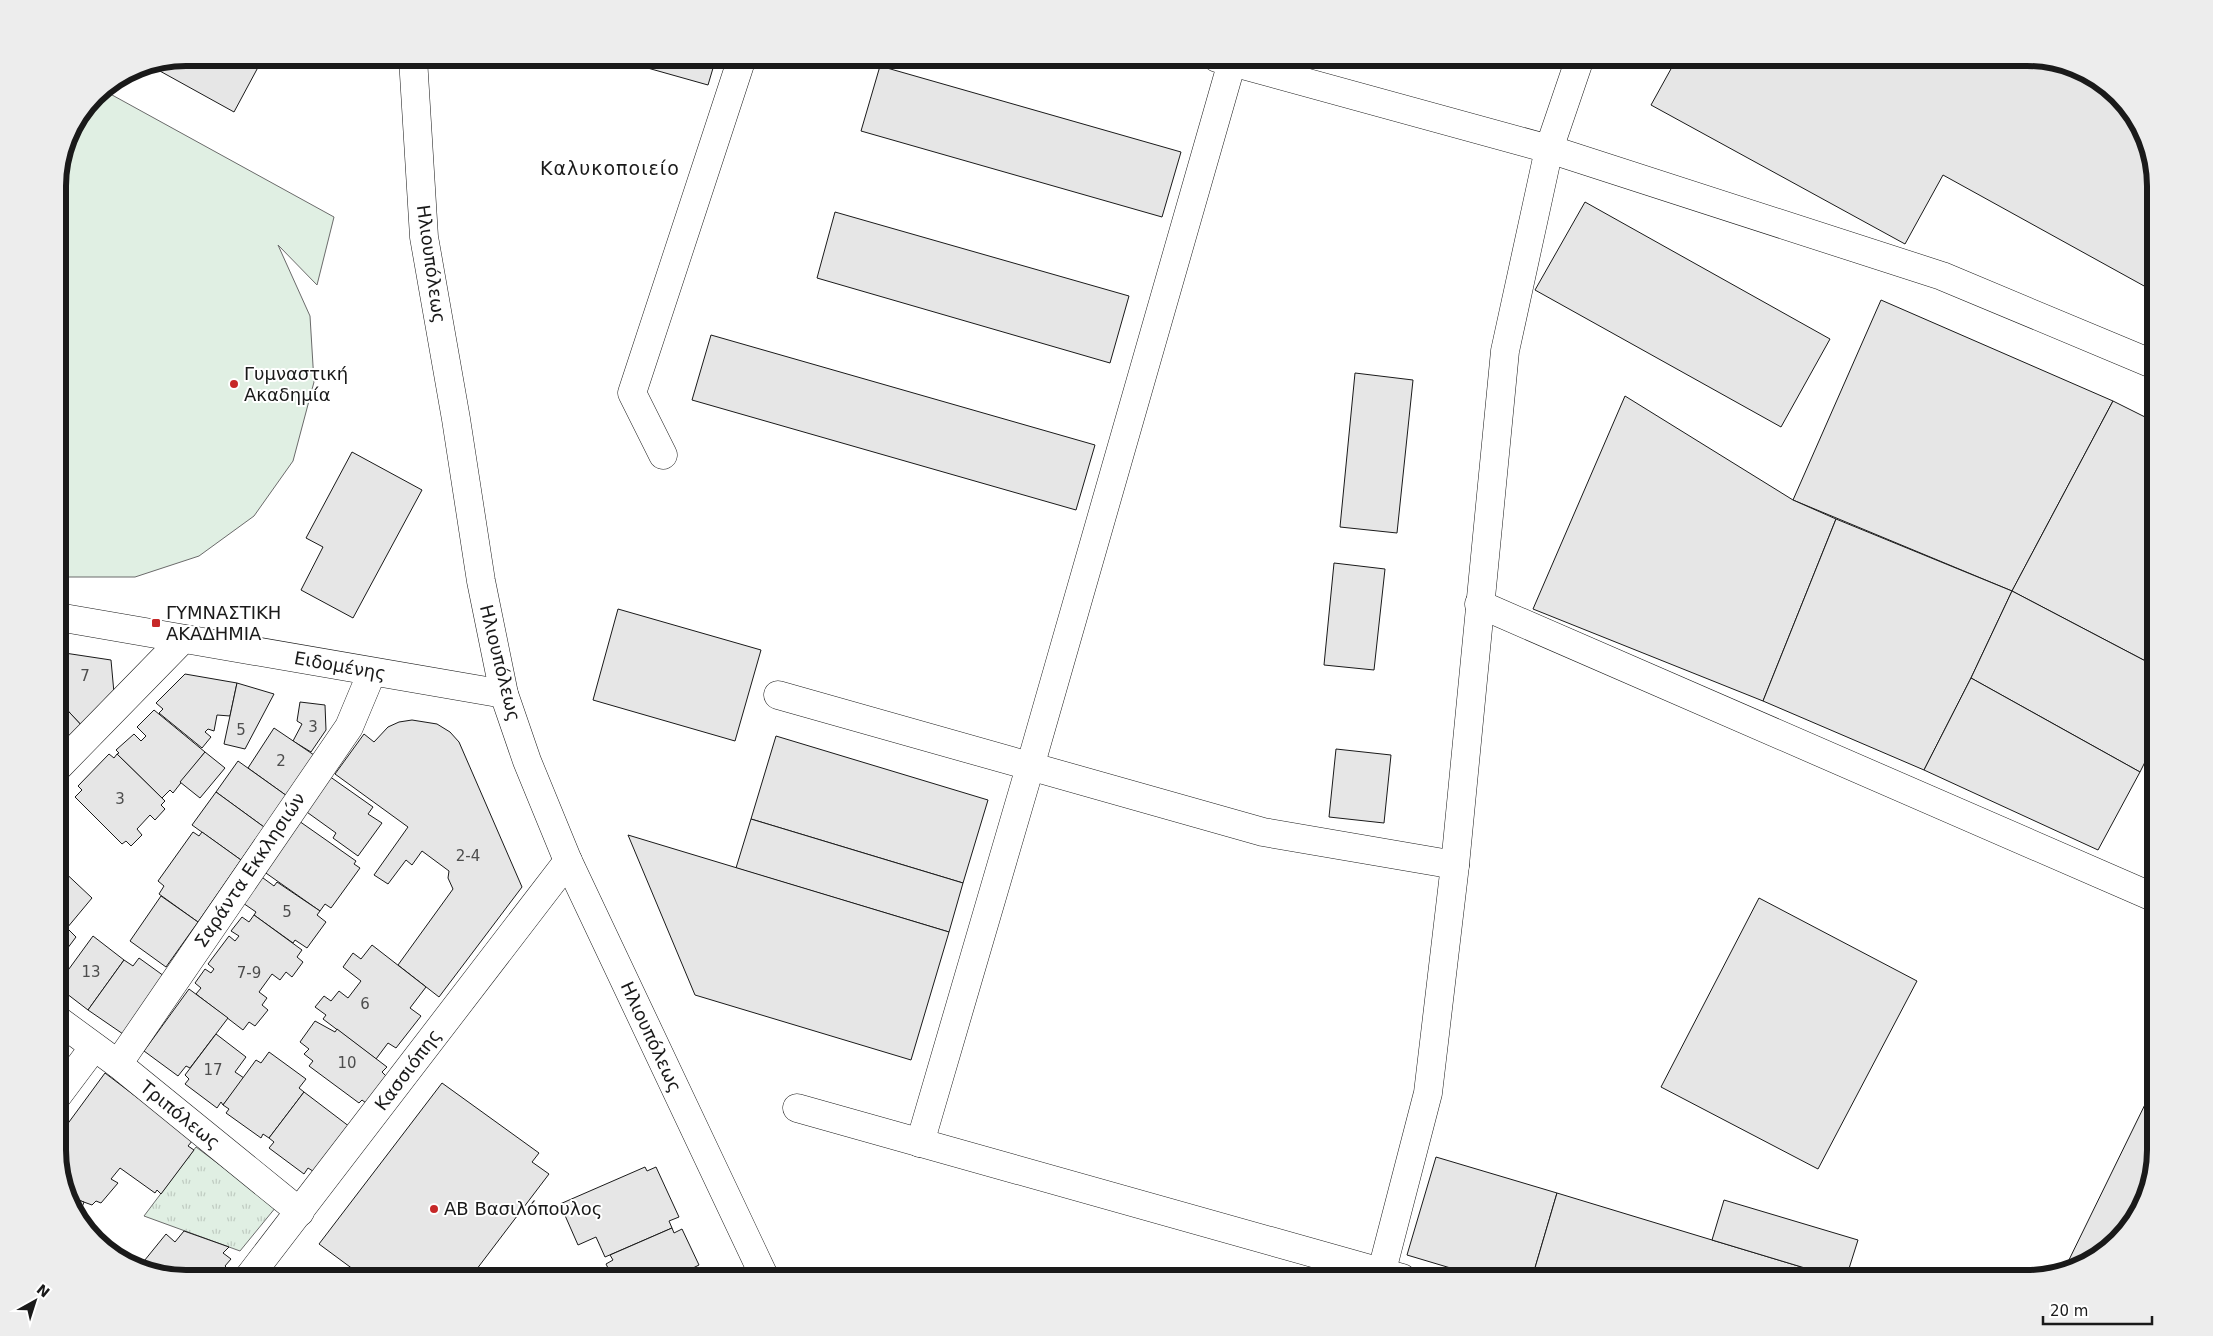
<svg xmlns="http://www.w3.org/2000/svg" width="2213" height="1336" font-family="'DejaVu Sans',sans-serif">
  <style>
    .grass { fill: url(#grass-tufts); stroke: #6a6a6a }
    .pitch { fill: #e0efe3; stroke: #6a6a6a }
    .building { fill: #e6e6e6; stroke: #1a1a1a }
    .lines { fill: none; stroke-linecap: round; stroke-linejoin: round }
    .minor-casing { stroke: #1a1a1a; stroke-width: 29 }
    .major-casing { stroke: #1a1a1a; stroke-width: 29 }
    .minor { stroke: #fff; stroke-width: 28 }
    .major { stroke: #fff; stroke-width: 28 }
    .poi-dot { fill: #c62828; stroke: #fff; stroke-width: 2 }
    .labels { text-anchor: middle; stroke-width: 4; stroke-linejoin: round; paint-order: stroke }
    .number-label { font-size: 15px; fill: #4d4d4d }
    .street-label { font-size: 18px; fill: #1a1a1a; stroke: #fff }
    .poi-label { font-size: 18px; fill: #1a1a1a; stroke: #fff; text-anchor: start }
    .neighbourhood-label { font-size: 19px; letter-spacing: 1px; fill: #1a1a1a; stroke: #fff }
    .rim { fill: none; stroke: #1a1a1a; stroke-width: 6 }
  </style>
  <defs>
    <pattern id="grass-tufts" width="24" height="20" patternUnits="userSpaceOnUse" patternTransform="scale(1.25)"><rect width="24" height="20" fill="#e0efe3"/><path d="M3 7l-1-3M5 7V3M7 7l1-3M15 17l-1-3M17 17v-4M19 17l1-3" fill="none" stroke="#c0ccc2"/></pattern>
  </defs>
  <rect width="100%" height="100%" fill="#fff"/>
  <!-- grass -->
  <polygon class="grass" points="196,1147 276,1207 240,1251 144,1216"/>
  <!-- pitch -->
  <polygon class="pitch" points="103,90 334,217 317,285 278,245 310,316 314,382 293,461 254,516 199,556 135,577 66,577 58,574 58,178 67,137 96,95"/>
  <!-- building -->
  <g class="building">
    <polygon points="187,58 263,58 234,112 149,65"/>
    <polygon points="612,58 716,58 708,85"/>
    <polygon points="1677,58 2026,58 2091,75 2138,122 2155,178 2155,292 1943,175 1905,244 1651,105"/>
    <polygon points="880,66 1181,152 1162,217 861,131"/>
    <polygon points="1585,202 1830,339 1781,427 1535,290"/>
    <polygon points="835,212 1129,296 1110,363 817,278"/>
    <polygon points="1881,300 2113,401 2012,591 1793,500"/>
    <polygon points="711,335 1095,445 1076,510 692,400"/>
    <polygon points="1355,373 1413,380 1397,533 1340,527"/>
    <polygon points="1625,396 1793,500 1836,519 1763,701 1533,609"/>
    <polygon points="2113,401 2155,422 2155,666 2012,591"/>
    <polygon points="352,452 422,490 353,618 301,590 323,547 306,538"/>
    <polygon points="1836,519 2012,591 1971,678 1924,770 1763,701"/>
    <polygon points="1334,563 1385,569 1374,670 1324,665"/>
    <polygon points="2012,591 2155,666 2155,742 2140,772 1971,678"/>
    <polygon points="618,609 761,650 735,741 593,700"/>
    <polygon points="58,652 111,660 114,693 83,727 58,700"/>
    <polygon points="185,674 237,683 230,716 217,715 214,731 208,729 205,732 211,737 202,748 159,713 163,709 156,703"/>
    <polygon points="1971,678 2140,772 2098,850 1924,770"/>
    <polygon points="237,683 274,694 245,749 224,744"/>
    <polygon points="58,700 83,727 58,751"/>
    <polygon points="300,702 325,705 326,730 311,752 293,741 302,724 297,721"/>
    <polygon points="154,710 205,752 173,793 170,790 162,798 117,754 119,753 116,750 134,734 141,741 146,736 137,727"/>
    <polygon points="412,720 437,724 450,732 459,742 522,887 439,997 398,965 453,889 448,878 449,871 422,851 412,865 406,860 388,884 374,875 408,827 335,774 364,734 374,742 388,727 399,722"/>
    <polygon points="274,728 314,755 287,796 248,768"/>
    <polygon points="776,736 988,800 963,883 751,819"/>
    <polygon points="1336,749 1391,755 1384,823 1329,817"/>
    <polygon points="205,752 225,768 200,798 180,782"/>
    <polygon points="109,754 114,758 117,754 165,801 161,805 165,809 155,820 150,815 137,829 142,835 131,846 126,841 122,844 75,797 82,790 78,786"/>
    <polygon points="238,761 287,796 264,827 216,792"/>
    <polygon points="329,776 373,807 368,814 382,823 358,856 333,838 336,833 304,810"/>
    <polygon points="216,792 264,827 241,860 192,825"/>
    <polygon points="751,819 963,883 949,932 736,868"/>
    <polygon points="299,821 356,861 354,864 360,868 331,908 325,904 320,911 263,871"/>
    <polygon points="193,832 199,836 202,832 241,860 198,922 159,894 164,886 158,881"/>
    <polygon points="628,835 949,932 911,1060 695,995"/>
    <polygon points="58,866 92,898 67,928 76,937 58,961"/>
    <polygon points="259,875 274,886 277,882 320,911 317,915 326,922 307,948 295,940 293,943 254,915 256,912 240,901"/>
    <polygon points="161,896 198,922 166,967 130,941"/>
    <polygon points="1759,898 1917,981 1818,1169 1661,1087"/>
    <polygon points="254,915 302,950 297,957 303,962 292,977 286,972 280,980 272,974 259,992 267,998 262,1005 268,1010 255,1026 249,1022 243,1030 196,994 201,988 195,983 205,969 211,973 214,969 208,964 229,936 235,941 239,936 231,931 242,917 249,922"/>
    <polygon points="93,936 124,960 88,1010 58,987 58,984"/>
    <polygon points="372,945 426,987 410,1008 421,1016 396,1048 388,1043 376,1059 323,1019 326,1015 315,1007 324,996 331,1001 339,991 348,998 361,981 343,967 353,953 361,959"/>
    <polygon points="139,958 164,976 123,1034 88,1010 124,960 133,966"/>
    <polygon points="189,989 228,1018 190,1068 186,1066 178,1076 144,1051"/>
    <polygon points="315,1021 335,1032 337,1029 387,1067 382,1072 386,1076 366,1103 362,1100 359,1103 309,1066 313,1061 304,1054 309,1049 300,1042"/>
    <polygon points="216,1034 246,1057 235,1072 244,1078 223,1105 221,1102 217,1108 185,1084 189,1079 185,1075"/>
    <polygon points="58,1044 68,1052 58,1065"/>
    <polygon points="269,1052 306,1079 299,1088 304,1092 269,1138 263,1134 261,1138 226,1113 229,1109 223,1105 256,1060 261,1063"/>
    <polygon points="105,1073 193,1140 188,1146 194,1150 161,1194 157,1190 155,1193 120,1168 111,1179 118,1183 101,1203 96,1201 92,1205 70,1197 58,1158 58,1137"/>
    <polygon points="442,1083 539,1153 532,1162 549,1174 470,1278 365,1278 319,1244"/>
    <polygon points="2155,1084 2155,1150 2138,1214 2091,1261 2065,1268"/>
    <polygon points="304,1092 350,1127 316,1173 308,1168 304,1174 269,1148 274,1142 269,1138"/>
    <polygon points="1436,1157 1557,1193 1532,1278 1484,1278 1407,1255"/>
    <polygon points="645,1167 647,1171 656,1167 679,1217 669,1221 672,1228 605,1257 596,1237 578,1245 560,1204"/>
    <polygon points="1557,1193 1712,1240 1838,1278 1532,1278"/>
    <polygon points="70,1197 84,1202 78,1218 75,1214"/>
    <polygon points="1724,1200 1858,1240 1846,1278 1838,1278 1712,1240"/>
    <polygon points="672,1228 674,1233 682,1229 699,1265 691,1269 693,1274 683,1278 613,1278 606,1264 613,1260 610,1255"/>
    <polygon points="184,1231 229,1247 223,1253 231,1259 225,1266 229,1270 222,1278 187,1278 140,1266 166,1234 175,1242"/>
  </g>
  <g class="lines">
    <defs>
      <g id="minor">
        <polyline points="1217,58 1549,149 1942,276 2155,365"/>
        <polyline points="663,455 632,393 742,58"/>
        <polyline points="1479,604 2155,898"/>
        <polyline points="778,695 1263,832 1455,865"/>
        <polyline points="58,767 183,639"/>
        <polyline points="58,1020 118,1064 300,1212"/>
        <polyline points="118,1064 349,727 372,672"/>
        <polyline points="58,1095 94,1047"/>
        <polyline points="797,1108 1402,1278"/>
        <polyline points="920,1143 1030,767 1232,62"/>
        <polyline points="248,1278 568,861"/>
        <polyline points="1380,1278 1428,1093 1455,865 1505,351 1549,149 1580,58"/>
      </g>
      <g id="major">
        <polyline points="413,58 424,237 456,419 481,581 504,694 527,761 568,861 765,1278"/>
        <polyline points="58,617 504,694"/>
      </g>
    </defs>
    <!-- minor casing -->
    <use href="#minor" class="minor-casing"/>
    <!-- major casing -->
    <use href="#major" class="major-casing"/>
    <!-- minor -->
    <use href="#minor" class="minor"/>
    <!-- major -->
    <use href="#major" class="major"/>
  </g>
  <!-- markers -->
  <g class="poi-dot">
    <circle cx="234" cy="384" r="5"/>
    <rect x="151" y="618" width="10" height="10" rx="2.5"/>
    <circle cx="434" cy="1209" r="5"/>
  </g>
  <g class="labels">
    <!-- number labels -->
    <g class="number-label">
      <text x="85" y="681">7</text>
      <text x="313" y="732">3</text>
      <text x="241" y="735">5</text>
      <text x="281" y="766">2</text>
      <text x="120" y="804">3</text>
      <text x="468" y="861">2-4</text>
      <text x="287" y="917">5</text>
      <text x="91" y="977">13</text>
      <text x="249" y="978">7-9</text>
      <text x="365" y="1009">6</text>
      <text x="347" y="1068">10</text>
      <text x="213" y="1075">17</text>
    </g>
    <!-- street labels -->
    <g class="street-label">
      <text transform="translate(431 264) rotate(82)" y="6">Ηλιουπόλεως</text>
      <text transform="translate(500 663) rotate(76)" y="6">Ηλιουπόλεως</text>
      <text transform="translate(340 666) rotate(10)" y="6">Ειδομένης</text>
      <text transform="translate(250 870) rotate(-56)" y="6">Σαράντα Εκκλησιών</text>
      <text transform="translate(651 1037) rotate(65)" y="6">Ηλιουπόλεως</text>
      <text transform="translate(408 1070) rotate(-53)" y="6">Κασσιόπης</text>
      <text transform="translate(180 1115) rotate(39)" y="6">Τριπόλεως</text>
    </g>
    <!-- poi labels -->
    <g class="poi-label">
      <text x="244" y="380">Γυμναστική<tspan x="244" dy="21">Ακαδημία</tspan></text>
      <text x="166" y="619">ΓΥΜΝΑΣΤΙΚΗ<tspan x="166" dy="21">ΑΚΑΔΗΜΙΑ</tspan></text>
      <text x="444" y="1215">ΑΒ Βασιλόπουλος</text>
    </g>
    <!-- neighbourhood labels -->
    <g class="neighbourhood-label">
      <text x="610" y="175">Καλυκοποιείο</text>
    </g>
  </g>
  <!-- crop -->
  <path d="M0 0H2213V1336H0ZM186 66H2027A120 120 0 0 1 2147 186V1150A120 120 0 0 1 2027 1270H186A120 120 0 0 1 66 1150V186A120 120 0 0 1 186 66Z" fill="#ededed" fill-rule="evenodd"/>
  <path class="rim" d="M186 66H2027A120 120 0 0 1 2147 186V1150A120 120 0 0 1 2027 1270H186A120 120 0 0 1 66 1150V186A120 120 0 0 1 186 66Z"/>
  <!-- north arrow -->
  <g transform="translate(35 1301) rotate(39)" stroke="#ffffff" stroke-width="4" paint-order="stroke">
  <path d="M0-4L9 19L0 12L-9 19Z" fill="#1a1a1a"/>
  <text y="-8" font-size="14" font-weight="bold" text-anchor="middle" fill="#1a1a1a">N</text>
  </g>
  <!-- scale -->
  <path d="M2043 1316v8h109v-8" fill="none" stroke="#1a1a1a" stroke-width="2.5"/>
  <text x="2050" y="1316" font-size="15" fill="#1a1a1a" stroke="#ffffff" stroke-width="4" paint-order="stroke">20 m</text>
</svg>
